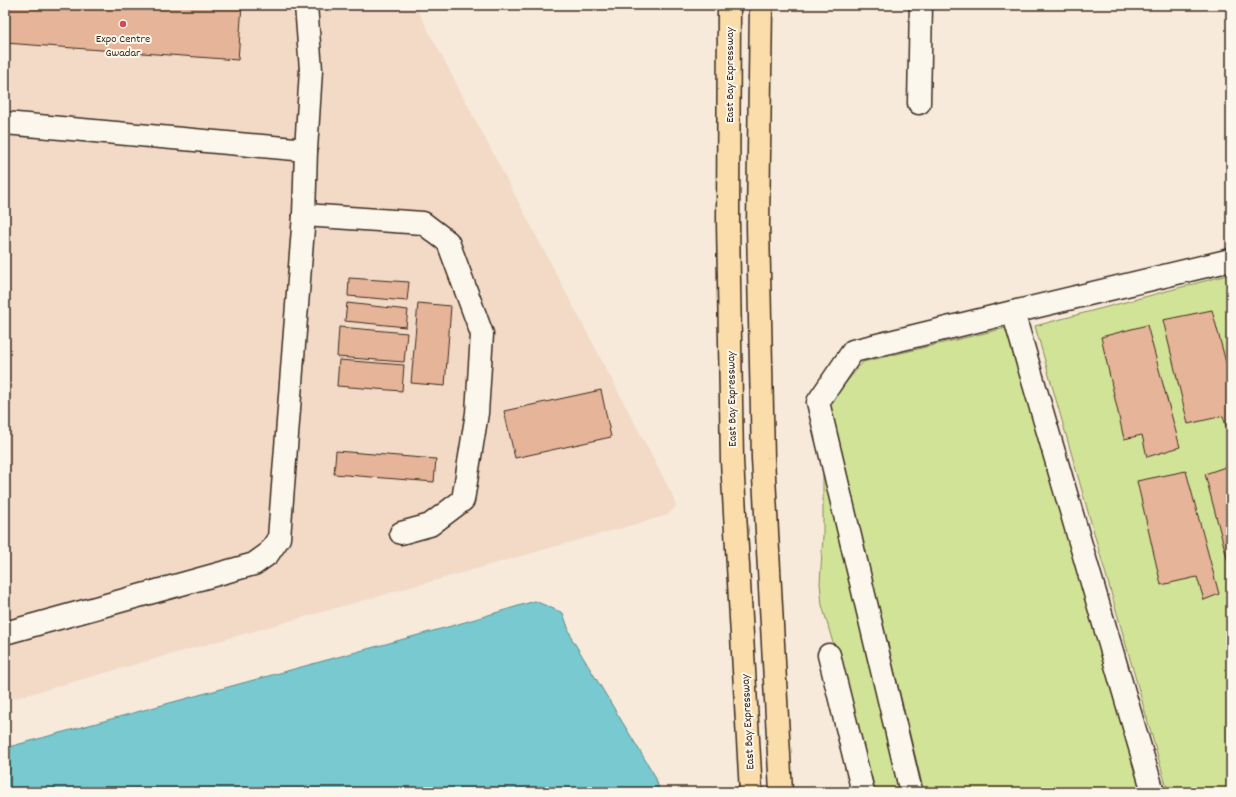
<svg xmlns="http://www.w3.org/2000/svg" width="1236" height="797" font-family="Dekko,sans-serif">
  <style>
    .built { fill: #f2dac7 }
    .green { fill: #d1e397; stroke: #86865a }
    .water { fill: #78c9d0; stroke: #608989 }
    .building { fill: #e6b498; stroke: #3b2a1e }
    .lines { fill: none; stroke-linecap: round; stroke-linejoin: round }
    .minor-casing { stroke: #3b2a1e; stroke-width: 25 }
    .major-casing { stroke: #3b2a1e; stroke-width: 25 }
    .minor { stroke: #fbf7ec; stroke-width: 22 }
    .major { stroke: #faddab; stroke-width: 22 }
    .poi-dot { fill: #d1495b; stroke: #fbf7ec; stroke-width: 1.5 }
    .labels { text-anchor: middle; stroke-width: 4; stroke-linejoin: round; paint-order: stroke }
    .poi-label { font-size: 12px; fill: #3b2a1e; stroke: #fbf7ec }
    .street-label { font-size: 12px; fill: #3b2a1e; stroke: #fbf7ec }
  </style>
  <rect width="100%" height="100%" fill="#f7eadb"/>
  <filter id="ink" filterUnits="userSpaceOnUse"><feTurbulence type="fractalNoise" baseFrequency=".025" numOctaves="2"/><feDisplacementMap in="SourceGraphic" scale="8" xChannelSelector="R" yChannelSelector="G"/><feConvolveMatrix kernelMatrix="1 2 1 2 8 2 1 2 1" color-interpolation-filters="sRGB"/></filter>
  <g filter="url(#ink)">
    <!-- built -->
    <polygon class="built" points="5,5 415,5 672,494 676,506 668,515 5,701"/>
    <!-- green -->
    <g class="green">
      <polygon points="1231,274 1231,792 1168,792 1035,326"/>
      <polygon points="1010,327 1141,792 924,792 829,403 863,362"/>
      <polygon points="823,468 900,792 876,792 822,605 820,583 823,536"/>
    </g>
    <!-- water -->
    <polygon class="water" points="535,601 563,613 572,639 655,776 660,792 5,792 5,748 455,625"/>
    <!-- building -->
    <g class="building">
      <polygon points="5,5 242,5 238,60 5,43"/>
      <polygon points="349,278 409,282 407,301 348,296"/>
      <polygon points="347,303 408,310 406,327 345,321"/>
      <polygon points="418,303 451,306 445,386 411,383"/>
      <polygon points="1212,310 1231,381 1230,439 1223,416 1188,424 1163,320"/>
      <polygon points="1147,325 1180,447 1147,457 1142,435 1124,439 1101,337"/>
      <polygon points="339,327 407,333 404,362 337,357"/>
      <polygon points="339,360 404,365 402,391 337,386"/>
      <polygon points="601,390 611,437 515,458 504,411"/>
      <polygon points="336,451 436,459 434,482 334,474"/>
      <polygon points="1231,465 1231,573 1205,474"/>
      <polygon points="1186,471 1219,594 1204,600 1197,577 1161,585 1137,481"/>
    </g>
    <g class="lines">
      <defs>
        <g id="minor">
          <polyline points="919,103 921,5"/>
          <polyline points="5,123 306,150"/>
          <polyline points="304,215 423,223 448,242 482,334 477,413 463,500 430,525 401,533"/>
          <polyline points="1013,312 1153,792"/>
          <polyline points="5,633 254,564 268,554 279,538 304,215 306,150 311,70 306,5"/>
          <polyline points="829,655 863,792"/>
          <polyline points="911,792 818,402 853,351 1013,312 1231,260"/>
        </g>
        <g id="major">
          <polyline points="729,5 728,222 732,461 751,792"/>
          <polyline points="761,5 758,225 763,458 781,792"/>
        </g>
      </defs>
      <!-- minor casing -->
      <use href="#minor" class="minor-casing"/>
      <!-- major casing -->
      <use href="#major" class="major-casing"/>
      <!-- minor -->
      <use href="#minor" class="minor"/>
      <!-- major -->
      <use href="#major" class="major"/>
    </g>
  </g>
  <!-- markers -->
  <circle class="poi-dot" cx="123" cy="24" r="4"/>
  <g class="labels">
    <!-- poi labels -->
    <g class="poi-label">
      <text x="123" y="42">Expo Centre<tspan x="123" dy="14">Gwadar</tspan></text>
    </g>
    <!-- street labels -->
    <g class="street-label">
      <text transform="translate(729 75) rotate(-90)" y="4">East Bay Expressway</text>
      <text transform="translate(731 399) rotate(-91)" y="4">East Bay Expressway</text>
      <text transform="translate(747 722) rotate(-93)" y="4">East Bay Expressway</text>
    </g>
  </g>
  <!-- margin -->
  <rect width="1236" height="797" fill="none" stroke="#fbf7ec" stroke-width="20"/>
  <rect x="10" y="10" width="1216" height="777" fill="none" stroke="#3b2a1e" stroke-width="1.5" filter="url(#ink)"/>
</svg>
